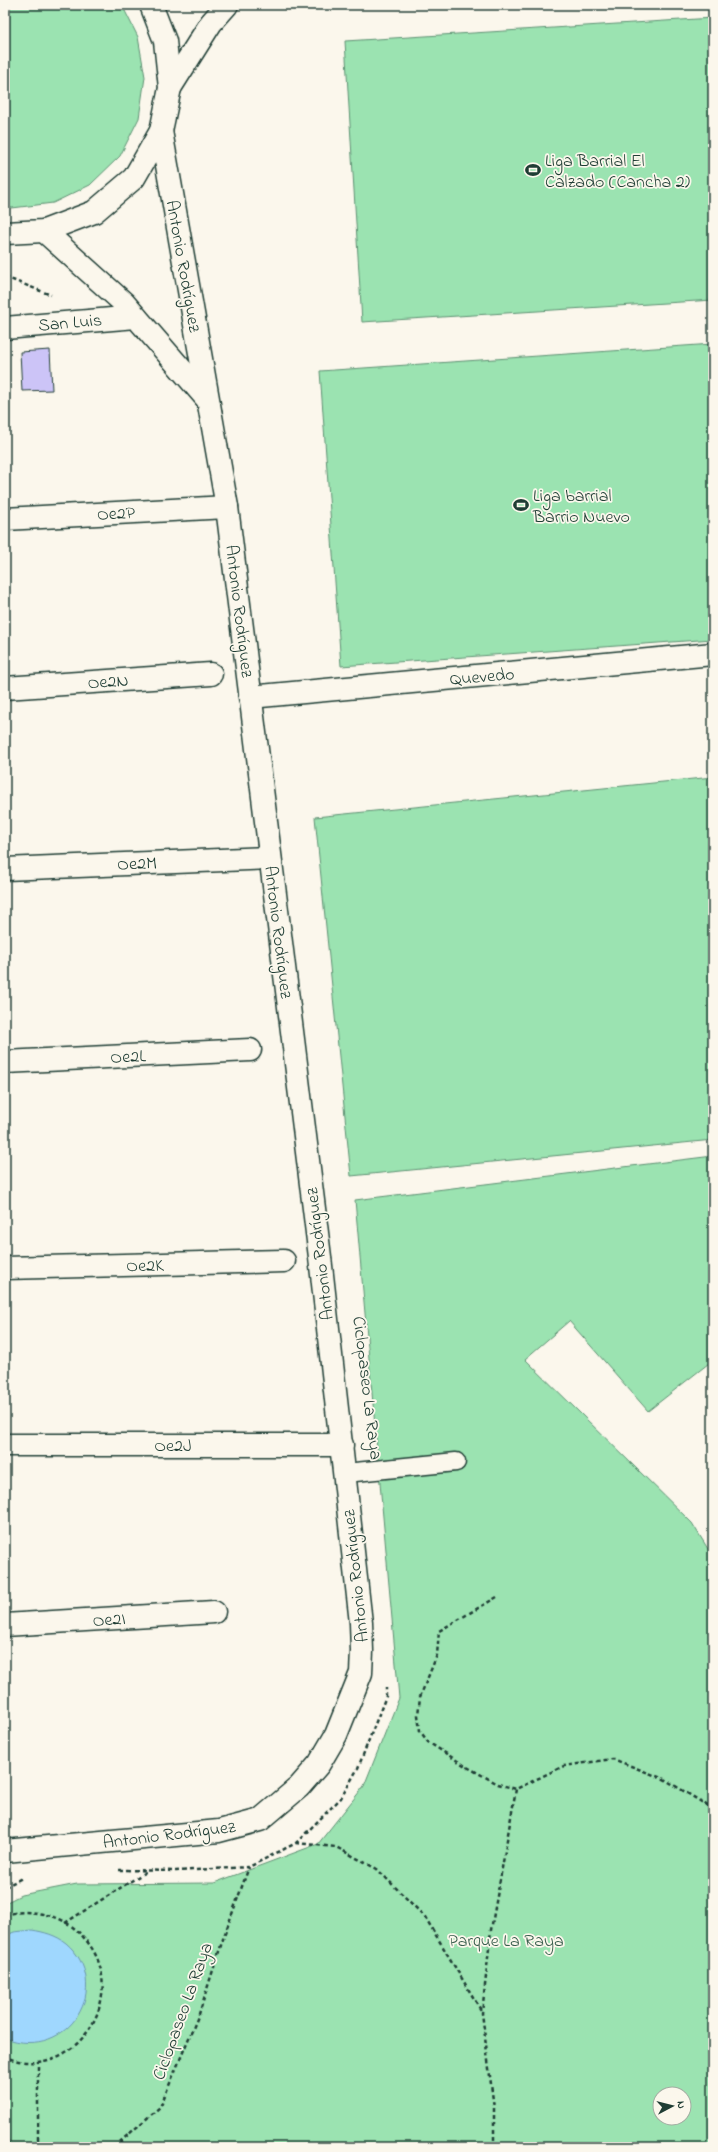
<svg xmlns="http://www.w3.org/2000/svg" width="718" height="2152" font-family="'Indie Flower',sans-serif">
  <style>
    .green { fill: #9be3b1; stroke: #5d9072; fill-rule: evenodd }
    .water { fill: #9fd7fe; stroke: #6c99ad }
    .building { fill: #ccc4f7; stroke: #1f3d34 }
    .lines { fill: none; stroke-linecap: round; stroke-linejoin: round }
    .lane-casing { stroke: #1f3d34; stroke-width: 21 }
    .street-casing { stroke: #1f3d34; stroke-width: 25 }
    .secondary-casing { stroke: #1f3d34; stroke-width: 25 }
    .path { stroke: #1f3d34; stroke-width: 2.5; stroke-dasharray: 4 3; stroke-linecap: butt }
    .lane { stroke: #fbf7ec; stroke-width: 18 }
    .street { stroke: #fbf7ec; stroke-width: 22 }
    .secondary { stroke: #fbf7ec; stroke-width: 22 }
    .labels { text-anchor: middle; stroke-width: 3.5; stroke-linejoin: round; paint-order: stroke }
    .poi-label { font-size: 18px; fill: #1f3d34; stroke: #fbf7ec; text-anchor: start }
    .street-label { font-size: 18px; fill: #1f3d34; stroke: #fbf7ec }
    .park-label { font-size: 18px; fill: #385e4d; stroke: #fbf7ec }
  </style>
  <rect width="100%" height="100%" fill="#fbf7ec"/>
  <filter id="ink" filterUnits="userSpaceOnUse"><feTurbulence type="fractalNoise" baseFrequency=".025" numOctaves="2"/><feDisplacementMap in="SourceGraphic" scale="8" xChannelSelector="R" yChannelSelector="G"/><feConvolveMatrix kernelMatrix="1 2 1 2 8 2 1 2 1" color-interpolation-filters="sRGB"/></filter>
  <g filter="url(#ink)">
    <!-- green -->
    <g class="green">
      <polygon points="5,5 122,5 138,37 145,77 139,118 120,156 90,185 53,203 12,208 5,207"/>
      <polygon points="713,18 713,300 362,322 345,41"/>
      <polygon points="713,344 713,639 341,666 320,371"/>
      <polygon points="713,777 713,1140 351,1176 315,817"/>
      <path d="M713,1156V1360L648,1411L569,1321L525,1359L692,1523L713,1557V2147H5V1903L21,1895L77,1884L214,1883L318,1844L364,1786L399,1698L355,1200ZM660,2094H684V2118H660Z"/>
    </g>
    <!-- water -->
    <path class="water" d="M32,1930C44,1932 56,1935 66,1943C115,1985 69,2062 5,2038V1936L14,1932Z"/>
    <!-- building -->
    <polygon class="building" points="50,350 52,390 22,391 20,352"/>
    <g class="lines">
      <defs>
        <polyline id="lane" points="345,1473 456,1462"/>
        <g id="street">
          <polyline points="5,328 136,317"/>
          <polyline points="5,519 227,507"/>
          <polyline points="5,688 211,674"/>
          <polyline points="250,697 713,654"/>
          <polyline points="5,869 270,858"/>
          <polyline points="5,1062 250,1050"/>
          <polyline points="5,1268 284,1261"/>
          <polyline points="5,1445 342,1445"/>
          <polyline points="5,1625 214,1612"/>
        </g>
        <g id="secondary">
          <polyline points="170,88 211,23 227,5"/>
          <polyline points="44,231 124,303 207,399"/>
          <polyline points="5,233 44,231 94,212 134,178 161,131 170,88 165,41 151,5"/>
          <polyline points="5,1851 219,1831 260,1820 299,1787 319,1764 336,1735 361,1673 362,1651 361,1623 320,1257 227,507 161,131"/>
        </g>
      </defs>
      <!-- lane casing -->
      <use href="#lane" class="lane-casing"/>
      <!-- street casing -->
      <use href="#street" class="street-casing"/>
      <!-- secondary casing -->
      <use href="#secondary" class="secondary-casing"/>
      <!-- path -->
      <g class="path">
        <polyline points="5,277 51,295"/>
        <polyline points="497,1597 439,1631 437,1655 420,1697 418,1715 420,1731 428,1742 467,1767 498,1784 516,1789 564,1766 613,1759 664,1779 713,1809"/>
        <polyline points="296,1843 336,1847 377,1869 425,1917 482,2012"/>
        <polyline points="119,1870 176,1871 249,1867 296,1843 341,1798 358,1768 386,1696 386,1688"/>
        <polyline points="5,1887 22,1878"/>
        <path d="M5,1916C17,1910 34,1912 47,1915C62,1918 75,1927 85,1939C133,1994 75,2085 5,2057"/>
        <polyline points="65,1923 147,1871"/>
        <polyline points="5,2134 10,2147"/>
        <polyline points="38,2147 38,2061"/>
        <polyline points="114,2147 160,2107 199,2014 223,1939 249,1867"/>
        <polyline points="494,2147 494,2108 482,2013 491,1930 516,1789"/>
      </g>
      <!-- lane -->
      <use href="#lane" class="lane"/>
      <!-- street -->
      <use href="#street" class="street"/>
      <!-- secondary -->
      <use href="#secondary" class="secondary"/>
    </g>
  </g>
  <!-- icons -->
  <defs>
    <symbol id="stadium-bare" viewBox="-9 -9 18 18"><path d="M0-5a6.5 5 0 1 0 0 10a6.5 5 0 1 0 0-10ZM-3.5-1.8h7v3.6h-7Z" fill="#1f3d34" stroke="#fbf7ec" stroke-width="2.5" paint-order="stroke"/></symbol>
  </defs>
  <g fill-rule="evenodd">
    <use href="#stadium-bare" x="522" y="159" width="22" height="22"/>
    <use href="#stadium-bare" x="510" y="494" width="22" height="22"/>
  </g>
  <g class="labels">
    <!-- poi labels -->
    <g class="poi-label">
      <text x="545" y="166">Liga Barrial El<tspan x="545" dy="21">Calzado (Cancha 2)</tspan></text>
      <text x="533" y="501">Liga barrial<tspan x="533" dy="21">Barrio Nuevo</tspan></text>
    </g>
    <!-- street labels -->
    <g class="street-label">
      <text transform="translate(184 266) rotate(80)" y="6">Antonio Rodríguez</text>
      <text transform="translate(70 322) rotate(-5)" y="6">San Luis</text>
      <text transform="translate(116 513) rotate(-3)" y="6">Oe2P</text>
      <text transform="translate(240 611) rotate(83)" y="6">Antonio Rodríguez</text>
      <text transform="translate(482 676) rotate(-5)" y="6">Quevedo</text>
      <text transform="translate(108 681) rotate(-4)" y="6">Oe2N</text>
      <text transform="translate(137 863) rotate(-2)" y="6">Oe2M</text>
      <text transform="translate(279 932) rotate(83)" y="6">Antonio Rodríguez</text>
      <text transform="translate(128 1056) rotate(-3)" y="6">Oe2L</text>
      <text transform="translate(319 1254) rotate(-97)" y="6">Antonio Rodríguez</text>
      <text transform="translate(145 1265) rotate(-1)" y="6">Oe2K</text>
      <text transform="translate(368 1388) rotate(83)" y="6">Ciclopaseo La Raya</text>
      <text x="173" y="1451">Oe2J</text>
      <text transform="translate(355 1576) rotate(-96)" y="6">Antonio Rodríguez</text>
      <text transform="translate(109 1619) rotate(-4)" y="6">Oe2I</text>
      <text transform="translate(169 1834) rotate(-7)" y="6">Antonio Rodríguez</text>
      <text transform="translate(182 2011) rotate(-70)" y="6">Ciclopaseo La Raya</text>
    </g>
    <!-- park labels -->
    <g class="park-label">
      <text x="506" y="1946">Parque La Raya</text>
    </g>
  </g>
  <!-- margin -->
  <rect width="718" height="2152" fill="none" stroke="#fbf7ec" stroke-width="20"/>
  <rect x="10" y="10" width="698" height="2132" fill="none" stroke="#1f3d34" stroke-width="1.5" filter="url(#ink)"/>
  <!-- north arrow -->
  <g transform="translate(672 2106) rotate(83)"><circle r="19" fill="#fbf7ec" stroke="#a3ada2"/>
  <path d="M0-3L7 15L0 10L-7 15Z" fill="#1f3d34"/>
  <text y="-6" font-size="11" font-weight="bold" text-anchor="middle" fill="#1f3d34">N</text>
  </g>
</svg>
